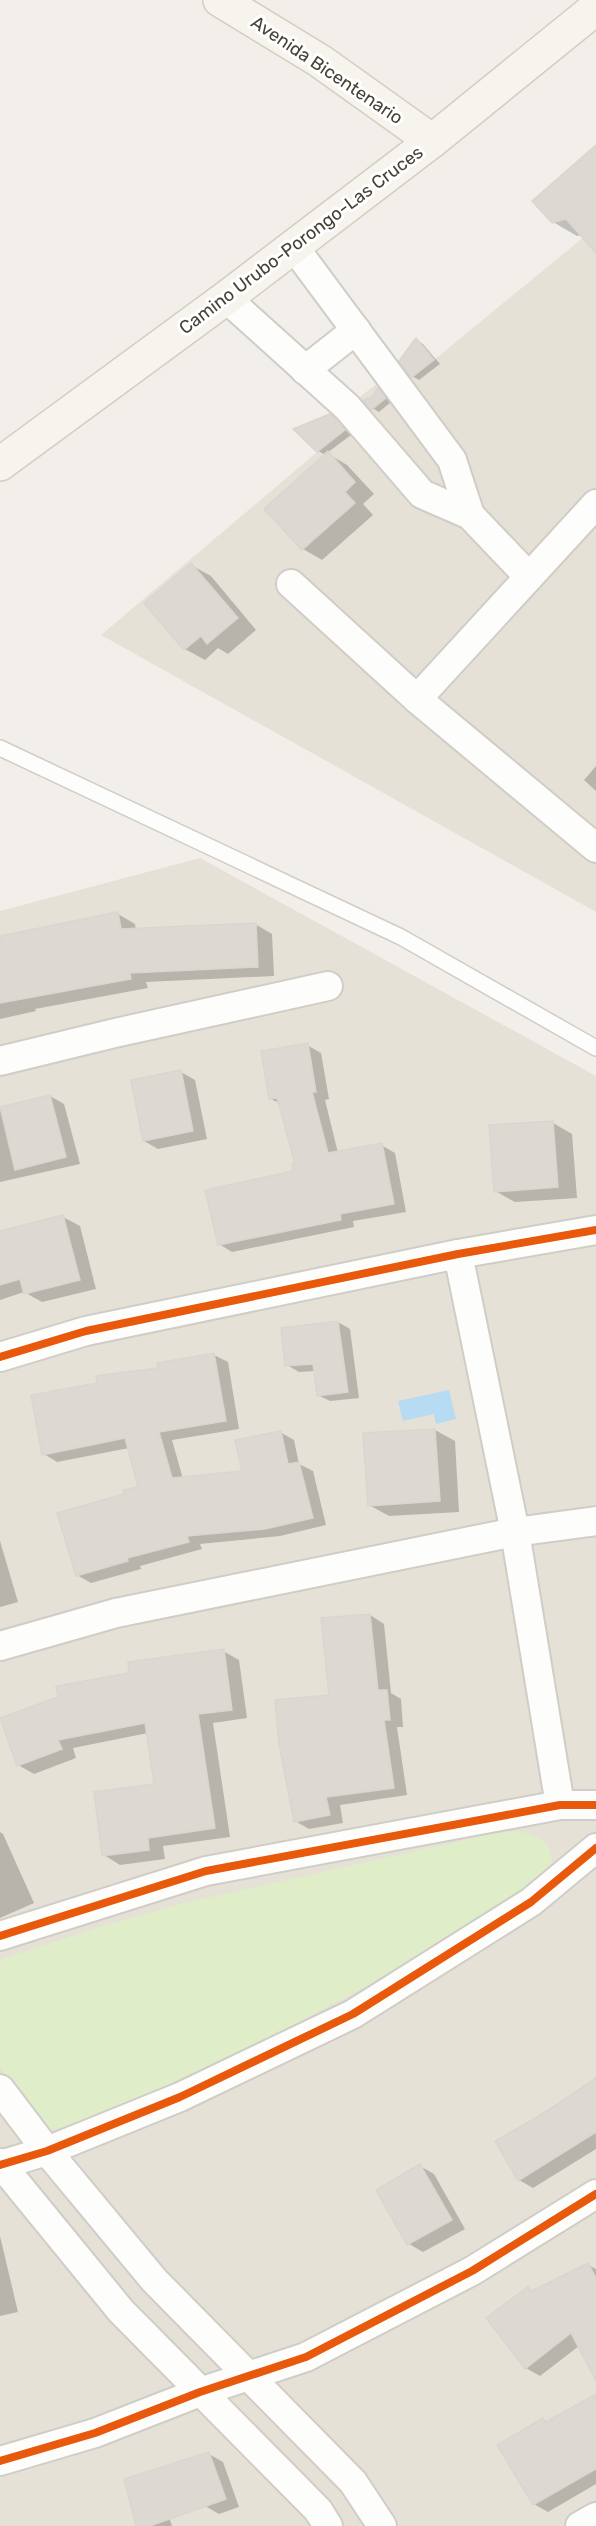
<svg xmlns="http://www.w3.org/2000/svg" width="596" height="2526" font-family="Rubik,sans-serif">
  <style>
    .residential { fill: #e6e1d7 }
    .green { fill: #dfeec8 }
    .water { fill: #b6dbf3 }
    .shadow { fill: #0003 }
    .building { fill: #dcd8d2; stroke: #dad6cf; stroke-width: 1.5 }
    .lines { fill: none; stroke-linecap: round; stroke-linejoin: round }
    .lane-casing { stroke: #d0cdc7; stroke-width: 18 }
    .street-casing { stroke: #d0cdc7; stroke-width: 32 }
    .secondary-casing { stroke: #d3cec1; stroke-width: 36 }
    .lane { stroke: #fdfdfc; stroke-width: 15 }
    .street { stroke: #fdfdfc; stroke-width: 28 }
    .secondary { stroke: #f7f4ee; stroke-width: 33 }
    .cycleway-casing { stroke: #fff; stroke-width: 11 }
    .cycleway { stroke: #e8590c; stroke-width: 8 }
    .labels { text-anchor: middle; stroke-width: 6; stroke-linejoin: round; paint-order: stroke }
    .street-label { font-size: 18px; fill: #484135; stroke: #fff }
  </style>
  <rect width="100%" height="100%" fill="#f2efea"/>
  <!-- residential -->
  <g class="residential">
    <polygon points="585,236 596,243 596,912 101,635 317,452 293,429 347,407 389,374 414,339 434,360"/>
    <polygon points="200,858 596,1076 596,2526 0,2526 0,911"/>
  </g>
  <!-- green -->
  <path class="green" d="M518,1831C539,1837 550,1838 552,1862C526,1898 484,1917 447,1940C370,1986 291,2027 210,2065C158,2090 106,2115 50,2130L31,2113L0,2067V1960L100,1927L180,1904L492,1834Z"/>
  <!-- water -->
  <polygon class="water" points="449,1390 456,1419 436,1424 434,1414 403,1421 398,1401"/>
  <!-- shadow -->
  <g class="shadow">
    <polygon points="596,147 596,250 582,235 577,236 553,222"/>
    <polygon points="416,340 423,344 440,364 419,380 412,376"/>
    <polygon points="379,390 385,394 391,402 379,412 372,408 373,398"/>
    <polygon points="330,416 351,435 327,453 347,465 374,494 363,504 373,515 322,560 303,549 326,455 318,451"/>
    <polygon points="191,565 211,576 256,630 228,654 218,648 205,660 185,649"/>
    <polygon points="596,766 596,791 584,780"/>
    <polygon points="118,914 135,924 136,930 255,924 272,934 274,976 146,982 148,988 35,1009 36,1011 0,1019 0,937"/>
    <polygon points="307,1045 321,1053 329,1099 325,1100 338,1153 381,1145 395,1153 406,1212 353,1221 354,1227 232,1252 219,1244 295,1172 297,1165 281,1104 271,1099"/>
    <polygon points="181,1072 195,1080 207,1139 158,1149 144,1141"/>
    <polygon points="50,1096 64,1104 80,1164 0,1182 0,1109"/>
    <polygon points="553,1123 572,1134 577,1198 515,1202 495,1191"/>
    <polygon points="63,1217 80,1226 96,1289 42,1302 24,1292 0,1300 0,1235"/>
    <polygon points="338,1322 350,1329 359,1398 330,1401 318,1395 315,1371 299,1372 287,1365"/>
    <polygon points="214,1355 228,1362 239,1429 172,1440 183,1479 244,1473 280,1432 294,1440 299,1464 313,1471 326,1525 280,1536 200,1544 202,1549 140,1566 141,1569 91,1583 77,1575 126,1495 140,1488 129,1448 57,1462 44,1454 99,1384"/>
    <polygon points="435,1430 455,1441 459,1512 389,1516 369,1505"/>
    <polygon points="0,1541 18,1602 0,1607"/>
    <polygon points="370,1615 384,1624 391,1693 401,1699 403,1727 397,1727 407,1795 340,1805 343,1823 309,1829 295,1821 330,1696 323,1620"/>
    <polygon points="223,1651 239,1660 247,1718 213,1723 230,1837 163,1846 165,1859 120,1865 104,1855 156,1786 148,1733 73,1748 76,1758 34,1774 18,1765 131,1674"/>
    <polygon points="0,1832 3,1834 34,1903 0,1918"/>
    <polygon points="595,2080 596,2149 533,2188 519,2180 497,2142"/>
    <polygon points="420,2166 434,2174 465,2229 423,2252 409,2244 378,2190"/>
    <polygon points="0,2236 18,2312 0,2316"/>
    <polygon points="588,2265 596,2269 596,2356 579,2346 540,2376 526,2368 528,2288 534,2292"/>
    <polygon points="596,2396 596,2484 548,2512 534,2504 543,2420 548,2422"/>
    <polygon points="209,2454 223,2462 239,2507 219,2514 205,2506"/>
    <polygon points="157,2481 172,2526 138,2526"/>
  </g>
  <!-- building -->
  <g class="building">
    <polygon points="596,145 596,253 566,219 552,223 532,201"/>
    <polygon points="416,338 434,360 411,378 399,361"/>
    <polygon points="378,388 386,398 371,410 363,400 372,397"/>
    <polygon points="330,414 345,430 317,452 293,429"/>
    <polygon points="328,451 355,482 345,492 355,503 302,550 264,509"/>
    <polygon points="191,563 238,618 207,644 201,636 184,650 144,603"/>
    <polygon points="118,912 121,929 256,923 258,967 130,973 131,979 0,1003 0,936"/>
    <polygon points="308,1043 316,1092 312,1092 328,1153 382,1143 394,1204 340,1214 341,1220 218,1245 205,1190 293,1171 292,1164 295,1164 277,1098 269,1099 261,1051"/>
    <polygon points="181,1070 193,1131 143,1141 131,1080"/>
    <polygon points="50,1095 66,1157 15,1170 0,1107"/>
    <polygon points="553,1121 558,1187 494,1192 489,1125"/>
    <polygon points="63,1215 80,1280 24,1294 20,1279 0,1285 0,1231"/>
    <polygon points="338,1321 348,1392 317,1396 313,1364 285,1366 281,1328"/>
    <polygon points="214,1353 226,1421 159,1432 172,1478 242,1471 235,1440 281,1431 288,1464 299,1462 313,1518 265,1529 187,1536 189,1542 127,1558 128,1561 76,1576 57,1513 124,1494 123,1490 138,1487 125,1438 42,1455 31,1395 97,1383 96,1376 158,1368 157,1363"/>
    <polygon points="435,1429 440,1501 368,1506 363,1433"/>
    <polygon points="370,1614 378,1690 387,1690 390,1720 384,1720 394,1788 326,1797 330,1815 294,1822 279,1744 275,1700 329,1695 321,1618"/>
    <polygon points="224,1649 232,1710 198,1714 215,1828 148,1838 149,1850 102,1856 94,1792 154,1784 145,1723 58,1740 62,1749 17,1766 0,1718 58,1697 56,1686 129,1673 128,1662"/>
    <polygon points="596,2078 596,2132 518,2181 495,2141 541,2115"/>
    <polygon points="420,2164 452,2220 407,2245 376,2190"/>
    <polygon points="588,2263 596,2278 596,2381 571,2333 525,2369 486,2318 528,2287 532,2291"/>
    <polygon points="596,2394 596,2469 533,2505 497,2445 543,2418 546,2422"/>
    <polygon points="209,2452 226,2499 150,2526 136,2526 124,2479"/>
  </g>
  <g class="lines">
    <defs>
      <polyline id="lane" points="0,748 401,937 596,1048"/>
      <g id="street">
        <polyline points="294,247 452,460 470,515"/>
        <polyline points="226,298 347,407 422,494 470,515 529,577"/>
        <polyline points="305,370 356,330"/>
        <polyline points="291,584 417,699 596,848"/>
        <polyline points="417,699 596,504"/>
        <polyline points="0,1061 115,1033 328,986"/>
        <polyline points="458,1254 515,1532 560,1805"/>
        <polyline points="0,1357 86,1331 458,1254 596,1230"/>
        <polyline points="0,1646 116,1613 515,1532 596,1521"/>
        <polyline points="0,1936 206,1871 560,1805 596,1805"/>
        <polyline points="0,2089 47,2151 154,2280 353,2482 382,2526"/>
        <polyline points="0,2163 121,2311 318,2510 328,2526"/>
        <polyline points="0,2165 47,2151 180,2097 353,2014 531,1902 596,1848"/>
        <polyline points="0,2461 95,2433 200,2392 306,2357 472,2271 596,2194"/>
        <polyline points="580,2526 596,2517"/>
      </g>
      <g id="secondary">
        <polyline points="220,0 320,61 432,141"/>
        <polyline points="0,464 226,298 432,141 596,8"/>
      </g>
    </defs>
    <!-- lane casing -->
    <use href="#lane" class="lane-casing"/>
    <!-- street casing -->
    <use href="#street" class="street-casing"/>
    <!-- secondary casing -->
    <use href="#secondary" class="secondary-casing"/>
    <!-- lane -->
    <use href="#lane" class="lane"/>
    <!-- street -->
    <use href="#street" class="street"/>
    <!-- secondary -->
    <use href="#secondary" class="secondary"/>
    <defs>
      <g id="cycleway">
        <polyline points="0,1357 86,1331 458,1254 596,1230"/>
        <polyline points="0,1936 206,1871 560,1805 596,1805"/>
        <polyline points="0,2165 47,2151 180,2097 353,2014 531,1902 596,1848"/>
        <polyline points="0,2461 95,2433 200,2392 306,2357 472,2271 596,2194"/>
      </g>
    </defs>
    <!-- cycleway casing -->
    <use href="#cycleway" class="cycleway-casing"/>
    <!-- cycleway -->
    <use href="#cycleway" class="cycleway"/>
  </g>
  <g class="labels">
    <!-- street labels -->
    <g class="street-label">
      <text transform="translate(327 70) rotate(34)" y="6">Avenida Bicentenario</text>
      <text transform="translate(301 240) rotate(-37)" y="6">Camino Urubo-Porongo-Las Cruces</text>
    </g>
  </g>
</svg>
